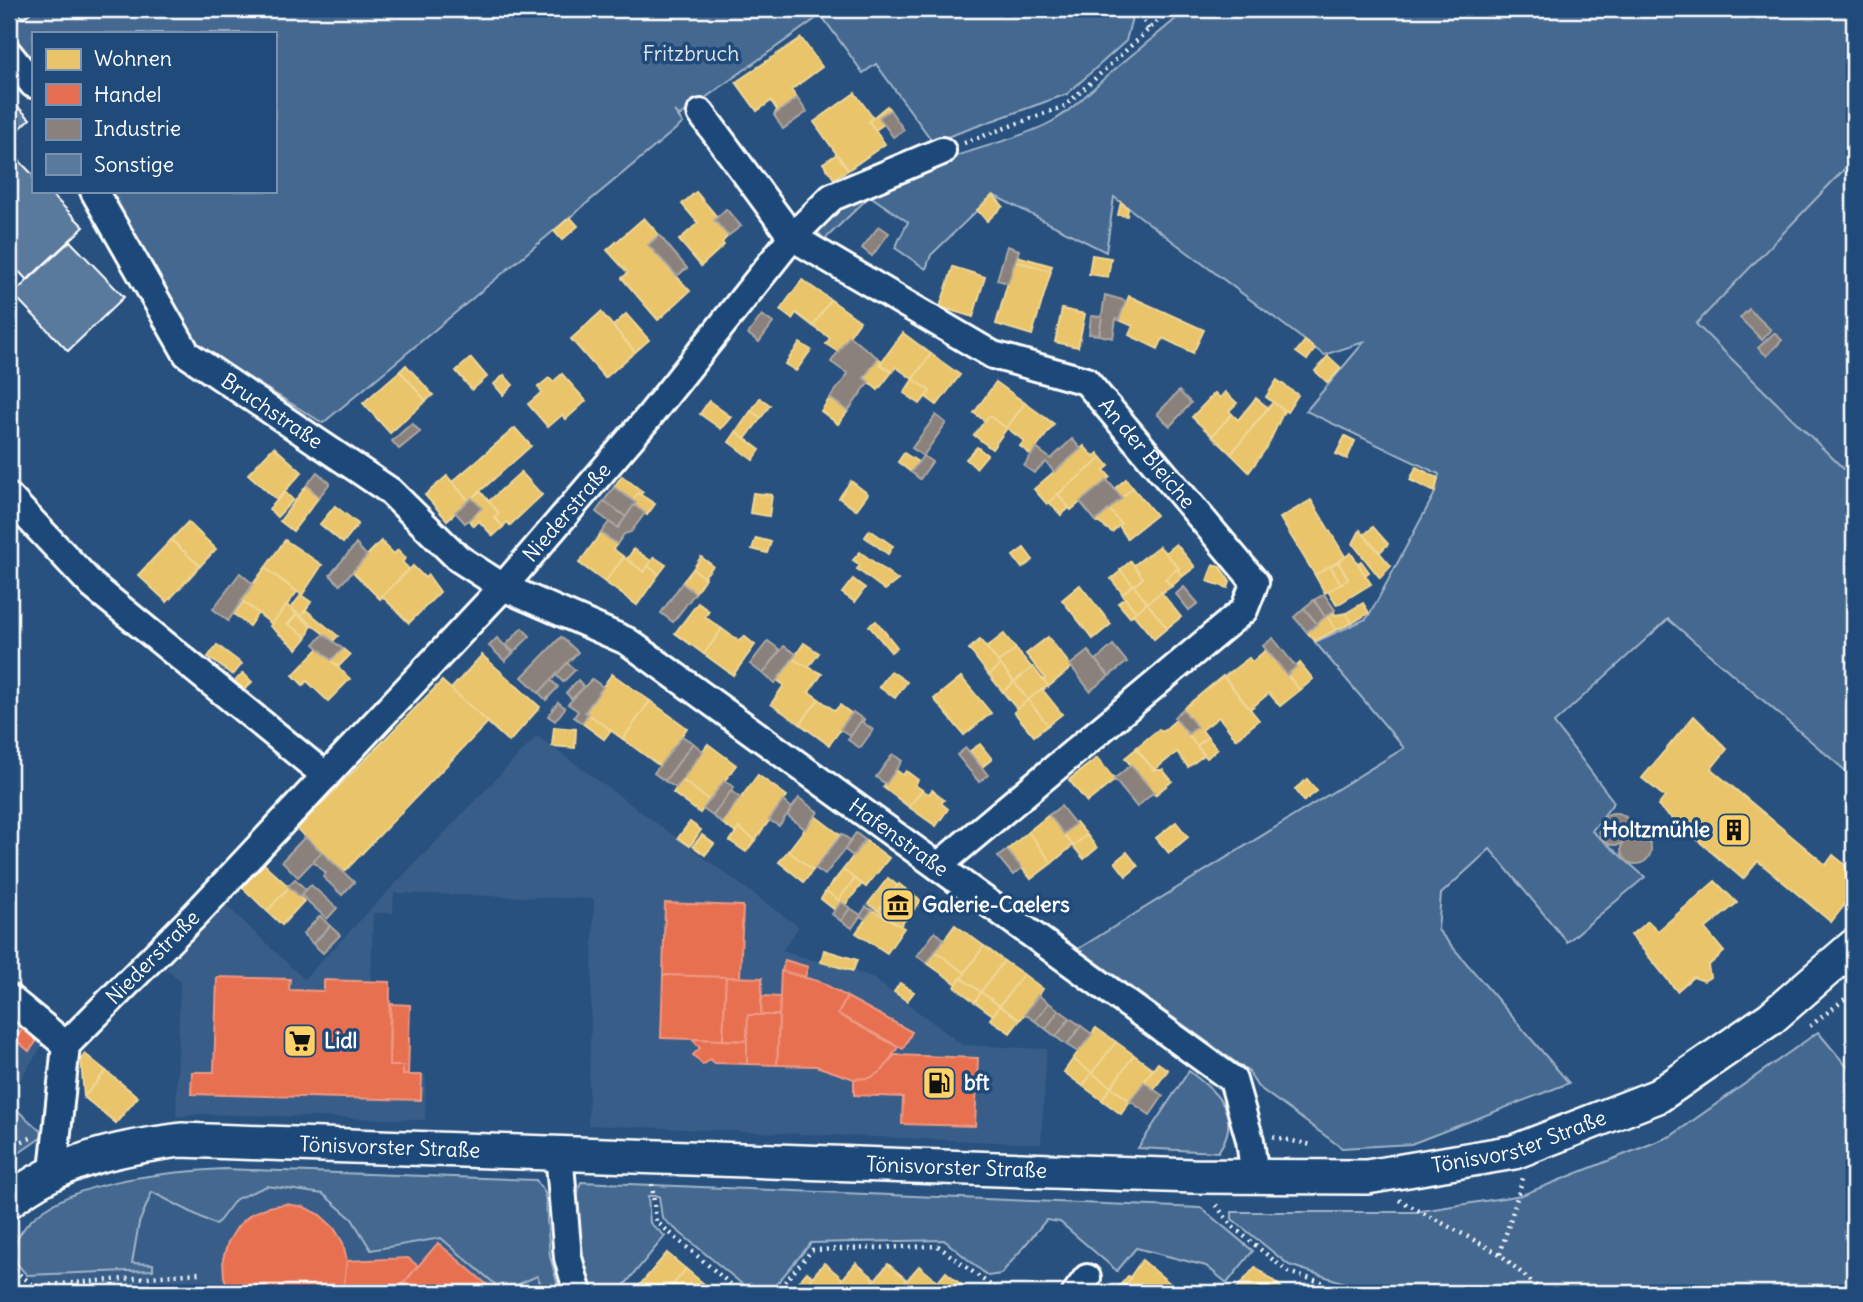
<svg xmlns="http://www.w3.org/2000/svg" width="1863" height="1302" font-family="Delius,sans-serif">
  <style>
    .built { fill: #375d88 }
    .green { fill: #446890; stroke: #a2b4c8; stroke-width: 2 }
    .homes { fill: #e9c46a; stroke: #f0d697; stroke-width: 2 }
    .shops { fill: #e76f51; stroke: #ee9a85; stroke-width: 2 }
    .industry { fill: #8a817c; stroke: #ada7a3; stroke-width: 2 }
    .building { fill: #5a7a9d; stroke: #fff; stroke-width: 2 }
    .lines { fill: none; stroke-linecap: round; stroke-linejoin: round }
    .minor-casing { stroke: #fff; stroke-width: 32 }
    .major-casing { stroke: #fff; stroke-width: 38 }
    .path { stroke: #fff; stroke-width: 4.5; stroke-dasharray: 2 5; stroke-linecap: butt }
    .minor { stroke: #1f4a7a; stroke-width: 26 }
    .major { stroke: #1f4a7a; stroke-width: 33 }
    .labels { text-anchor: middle; stroke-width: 7; stroke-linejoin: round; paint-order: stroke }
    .park-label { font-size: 21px; fill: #dae1e9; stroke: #1f4a7a }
    .street-label { font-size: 21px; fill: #fff; stroke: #1f4a7a }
    .poi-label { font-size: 21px; font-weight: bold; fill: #fff; stroke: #1f4a7a; text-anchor: start }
  </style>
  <rect width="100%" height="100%" fill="#28517f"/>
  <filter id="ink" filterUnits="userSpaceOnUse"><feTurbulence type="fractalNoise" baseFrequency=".0143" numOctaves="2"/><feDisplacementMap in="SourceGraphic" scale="14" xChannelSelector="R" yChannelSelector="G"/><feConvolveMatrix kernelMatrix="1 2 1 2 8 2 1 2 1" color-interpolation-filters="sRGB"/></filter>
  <g filter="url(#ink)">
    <!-- built -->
    <g class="built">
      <polygon points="1854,159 1854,479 1696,324"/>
      <polygon points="537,736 799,927 782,951 870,976 963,1045 1047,1049 1041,1144 588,1125 594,899 394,893 393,913 373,913 371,981 390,982 390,1003 410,1004 409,1074 426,1075 425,1120 200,1114 176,1117 180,981 166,969 226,905 304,979"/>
      <polygon points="9,1007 47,1038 9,1097"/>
      <polygon points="267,1186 323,1194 352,1219 371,1250 441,1238 502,1291 538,1275 545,1293 135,1293 154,1289 153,1283 50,1293 27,1275 152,1270 132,1263 139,1223 152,1192 216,1225 236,1199"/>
    </g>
    <!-- green -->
    <g class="green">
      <polygon points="9,9 1127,9 1132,17 1126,41 1067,94 933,142 876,64 863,73 821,15 680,116 674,111 683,123 323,423 194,344 107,191 275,191 275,33 33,33 33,65 9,34"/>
      <path d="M1187,9H1854V159L1696,324L1854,479V778L1668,619L1554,723L1614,802L1592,831L1645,877L1567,942L1490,849L1441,894L1438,930L1569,1083L1411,1144L1342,1148L1257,1086L1249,1072L1078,949L1404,748L1315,642L1366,619L1370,614L1434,495L1439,474L1306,411L1364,342L1324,355L1114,197L1106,252L993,195L931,255L926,269L895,248L908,222L870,196L824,240L816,229C832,178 1003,150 1053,121C1076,108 1093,87 1114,70C1138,49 1163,31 1187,9Z"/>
      <polygon points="1818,1032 1854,1075 1854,1293 1376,1293 1289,1265 1232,1219 1232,1212 1415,1212 1522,1195 1671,1136"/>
      <path d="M1189,1071C1217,1093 1244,1115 1218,1152L1138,1148Z"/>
      <polygon points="9,1103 45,1135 16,1155 9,1142"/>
      <path d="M224,1169L536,1180L545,1193L550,1256L560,1293H545L537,1276L503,1291L441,1238L371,1250L352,1219L323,1194L267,1186L236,1199L216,1225L152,1192L139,1223L132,1263L153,1264V1270L27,1275C12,1260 9,1253 20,1234C53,1180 167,1172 224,1169Z"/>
      <path d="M581,1182L1201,1208L1253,1251L1227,1283L1206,1266L1136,1248L1117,1271L1060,1222L1046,1220L1001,1274L988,1276L944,1240L811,1243L769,1293H753L662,1218L659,1196H648L650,1223L665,1236L618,1293H594C583,1259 568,1217 581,1182Z"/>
      <polygon points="154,1283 155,1288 135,1293 73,1293"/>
    </g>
    <!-- homes -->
    <g class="homes">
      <polygon points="801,38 822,67 791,90 797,98 774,115 777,110 771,101 757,111 736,82"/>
      <polygon points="855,93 873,118 869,121 885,144 848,170 814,122"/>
      <polygon points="887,106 890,110 879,117 884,124 875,130 869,121"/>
      <polygon points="837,154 848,170 834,179 823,163"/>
      <polygon points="696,192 717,217 714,220 728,236 722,242 724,245 701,266 679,240 698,223 682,204"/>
      <polygon points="993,195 1003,206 987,221 977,210"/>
      <polygon points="1121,202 1128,208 1127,216 1118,215"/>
      <polygon points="570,217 578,226 562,240 554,231"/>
      <polygon points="644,218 659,235 648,245 690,291 658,320 622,278 628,273 607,250"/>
      <polygon points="1092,255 1111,258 1108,277 1089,274"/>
      <polygon points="1017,256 1052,266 1050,271 1016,261"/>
      <polygon points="1014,261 1051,271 1032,335 996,324"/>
      <polygon points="953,267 985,277 973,317 940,307"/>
      <polygon points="802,280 831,300 813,326 796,313 792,319 780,310"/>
      <polygon points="1129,296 1204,330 1193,353 1163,338 1158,349 1129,335 1133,326 1119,320"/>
      <polygon points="831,300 860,321 838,352 826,344 830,338 813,326"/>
      <polygon points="1062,309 1085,314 1078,347 1055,342"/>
      <polygon points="601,312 635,352 605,378 571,339"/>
      <polygon points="626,314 649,340 635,352 613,326"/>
      <polygon points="903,333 931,354 913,379 896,367 892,372 880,364"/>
      <polygon points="1305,341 1315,349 1307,360 1296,352"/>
      <polygon points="800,343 811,350 796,371 785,364"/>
      <polygon points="931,354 960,375 937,405 926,397 930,391 913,379"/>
      <polygon points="1328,356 1341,368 1328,383 1315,371"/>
      <polygon points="471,358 487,377 472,390 456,371"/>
      <polygon points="878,358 882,361 880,364 892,372 878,390 864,378"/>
      <polygon points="406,365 433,395 426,401 400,371"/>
      <polygon points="400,371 426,401 390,433 363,403"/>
      <polygon points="562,374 586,401 566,419 562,415 548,427 528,404 542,392 538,387 549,378 553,382"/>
      <polygon points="504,375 513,385 503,395 494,384"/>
      <polygon points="913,379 930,391 920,404 904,393"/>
      <polygon points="1277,380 1298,395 1287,412 1266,397"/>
      <polygon points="996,382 1025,403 1007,428 989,416 985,421 974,413"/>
      <polygon points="1225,392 1237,403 1229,411 1232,414 1212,436 1192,417 1215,393 1220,398"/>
      <polygon points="760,398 770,405 761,418 751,411"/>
      <polygon points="830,398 848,411 838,424 821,411"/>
      <polygon points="1256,398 1268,408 1231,454 1212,436 1232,414 1238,420"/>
      <polygon points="709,401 731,417 721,429 700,414"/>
      <polygon points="1273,402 1284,411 1267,447 1249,472 1231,454"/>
      <polygon points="1025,403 1054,424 1031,455 1020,446 1024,441 1007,428"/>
      <polygon points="751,411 761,418 745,439 736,432"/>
      <polygon points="989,416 1007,428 992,449 974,435"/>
      <polygon points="515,428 531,446 469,501 452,482"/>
      <polygon points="736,432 760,450 753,460 729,442"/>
      <polygon points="1345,436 1355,441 1347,459 1336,454"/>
      <polygon points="1084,446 1090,453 1095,456 1098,453 1102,458 1047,504 1034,489"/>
      <polygon points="274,447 302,472 277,500 248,474"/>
      <polygon points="977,447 987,455 976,468 966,459"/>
      <polygon points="904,453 918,462 911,472 898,462"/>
      <polygon points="1102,458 1109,466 1104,470 1110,477 1071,510 1058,494"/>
      <polygon points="1416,467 1438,478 1435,492 1410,480"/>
      <polygon points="521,472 542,495 510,525 507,522 503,527 494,517 499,513 488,502"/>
      <polygon points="447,476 469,501 447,520 425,495"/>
      <polygon points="622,476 643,492 632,501 614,487"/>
      <polygon points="1126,479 1133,488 1122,498 1114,489"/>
      <polygon points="851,481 868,494 856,510 839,498"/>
      <polygon points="307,485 319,497 293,531 280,521"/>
      <polygon points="1133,488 1156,515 1127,538 1108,509"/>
      <polygon points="480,491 499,513 494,517 503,527 493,536 479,521 474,526 469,520 482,508 472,498"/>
      <polygon points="285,492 293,500 277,517 269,509"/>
      <polygon points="638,493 655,504 647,515 634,505 632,501"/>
      <polygon points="753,493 772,495 769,516 750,513"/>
      <polygon points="1058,494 1069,508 1061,515 1049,502"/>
      <polygon points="1311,500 1346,558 1315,575 1280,518"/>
      <polygon points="335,506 358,524 343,543 320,524"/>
      <polygon points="1109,509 1121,524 1112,532 1096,521"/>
      <polygon points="188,522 216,549 200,566 171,540"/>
      <polygon points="1373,527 1388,544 1380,552 1364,535"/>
      <polygon points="870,530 893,546 888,554 865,537"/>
      <polygon points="1360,530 1391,566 1380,578 1353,544"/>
      <polygon points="601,533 617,544 613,549 624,557 605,582 579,563"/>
      <polygon points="756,538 771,542 767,553 752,549"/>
      <polygon points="171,540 200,566 167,602 138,575"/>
      <polygon points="285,540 322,565 302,595 265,568"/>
      <polygon points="381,541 394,554 398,550 406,558 402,562 409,569 380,599 352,571"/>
      <polygon points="1176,544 1195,567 1183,576 1165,553"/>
      <polygon points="1159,546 1179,568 1165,579 1172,586 1147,603 1133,586 1143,578 1133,566"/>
      <polygon points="1024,548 1033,560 1022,568 1013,556"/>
      <polygon points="634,549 651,561 644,572 627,559"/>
      <polygon points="860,552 898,580 885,590 857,569 860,565 853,560"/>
      <polygon points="1351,553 1371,584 1337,605 1328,591 1348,579 1338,562"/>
      <polygon points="624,557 644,572 648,566 659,574 637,605 605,582"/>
      <polygon points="654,557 666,565 659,574 648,566"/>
      <polygon points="701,557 713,566 704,577 693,569"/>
      <polygon points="1131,561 1143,578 1133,586 1120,570"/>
      <polygon points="1361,561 1369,572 1365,575 1358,563"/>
      <polygon points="1338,562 1348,579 1341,584 1330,566"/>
      <polygon points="1213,565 1220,567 1230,582 1228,588 1207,581"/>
      <polygon points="413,566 425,578 428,575 440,592 409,623 382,596"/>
      <polygon points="1330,566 1341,584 1325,593 1315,575"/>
      <polygon points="265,568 297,592 272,624 241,600"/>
      <polygon points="693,569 705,578 695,593 682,583"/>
      <polygon points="1177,569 1183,576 1172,586 1165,579"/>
      <polygon points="1121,571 1133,585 1123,594 1111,579"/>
      <polygon points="853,579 865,588 855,602 842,593"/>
      <polygon points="1080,585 1111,624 1093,639 1062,600"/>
      <polygon points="1133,585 1147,603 1136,612 1122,594"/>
      <polygon points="1161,592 1181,617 1167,628 1147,603"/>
      <polygon points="301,595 311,602 301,616 291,608"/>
      <polygon points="1125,598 1136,612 1130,617 1118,603"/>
      <polygon points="243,602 258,613 249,626 234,614"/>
      <polygon points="698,603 709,611 705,617 722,629 704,654 675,633"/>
      <polygon points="1147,603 1167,628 1154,639 1133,614"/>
      <polygon points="1363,603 1369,613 1352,623 1346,613"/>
      <polygon points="287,605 297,614 288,624 307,637 297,649 270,626"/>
      <polygon points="306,610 338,636 333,641 301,616"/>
      <polygon points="1334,612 1335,615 1346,613 1352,623 1336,630 1327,616"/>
      <polygon points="297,614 311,626 307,637 288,624"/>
      <polygon points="1327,616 1336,630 1315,641 1307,632"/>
      <polygon points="876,621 897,647 891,652 869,626"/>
      <polygon points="722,629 739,641 744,636 755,645 733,675 704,654"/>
      <polygon points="1004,634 1016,649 998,662 986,648"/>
      <polygon points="1048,637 1072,667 1048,687 1042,680 1045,678 1026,654"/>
      <polygon points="980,640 1001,665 989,675 969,649"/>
      <polygon points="804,643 819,653 807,669 793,659"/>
      <polygon points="217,645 242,664 233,675 208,657"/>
      <polygon points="319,648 350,679 328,701 307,681 303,685 293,675"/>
      <polygon points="343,649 350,655 338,667 331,660"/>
      <polygon points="1016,649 1032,668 1014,682 998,662"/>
      <polygon points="1266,650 1300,690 1280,706 1269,693 1250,709 1224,677 1249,658 1252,662"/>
      <polygon points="482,655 540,707 509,742 451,689"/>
      <polygon points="793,659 822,674 809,692 819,699 800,724 771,704 784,685 777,680"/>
      <polygon points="1300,663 1313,679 1300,690 1287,675"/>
      <polygon points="1001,665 1014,682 1003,692 989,675"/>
      <polygon points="1033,667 1048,686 1028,700 1014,682"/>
      <polygon points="891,671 907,682 895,698 879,687"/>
      <polygon points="243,673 252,682 237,696 228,688"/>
      <polygon points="612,674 650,701 623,739 585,712"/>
      <polygon points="1223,676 1259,720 1236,739 1219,717 1202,730 1207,737 1197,746 1188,734 1197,727 1183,709"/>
      <polygon points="961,677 991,713 964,735 934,699"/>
      <polygon points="442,681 488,722 343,873 297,829"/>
      <polygon points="1014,682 1028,700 1017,709 1003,692"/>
      <polygon points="1042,689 1062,714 1048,725 1028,700"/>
      <polygon points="819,699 835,711 840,705 852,714 829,745 800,724"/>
      <polygon points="1028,700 1048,725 1034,736 1014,712"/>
      <polygon points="650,701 687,728 660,766 623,739"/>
      <polygon points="588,714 611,730 604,739 582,723"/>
      <polygon points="1694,716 1727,749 1711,769 1826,865 1833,855 1854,872 1854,893 1831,922 1758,861 1743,879 1658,806 1665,797 1642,778"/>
      <polygon points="1176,720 1204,755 1188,767 1177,752 1154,770 1136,748 1159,729 1162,732"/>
      <polygon points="554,727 576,729 575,748 552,746"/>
      <polygon points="1207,737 1217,749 1207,758 1197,746"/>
      <polygon points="708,744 736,765 710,801 681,780"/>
      <polygon points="980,744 992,759 982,767 970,751"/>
      <polygon points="1136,749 1154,770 1163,770 1172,781 1155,795 1125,758"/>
      <polygon points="1097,758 1115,780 1087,802 1069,780"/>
      <polygon points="896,770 903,775 906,771 918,780 915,785 922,790 909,807 883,787"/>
      <polygon points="758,775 787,796 755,840 739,828 736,833 722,823"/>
      <polygon points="1307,779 1317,791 1304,801 1295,789"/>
      <polygon points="682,780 709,800 700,813 673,793"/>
      <polygon points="922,790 929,794 932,790 944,800 941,803 948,809 936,826 909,807"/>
      <polygon points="1049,815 1073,845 1052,863 1028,832"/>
      <polygon points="815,816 840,835 813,870 788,851"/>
      <polygon points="690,822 701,830 690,846 678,838"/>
      <polygon points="1076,822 1087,835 1073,846 1064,834"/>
      <polygon points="1176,822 1188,837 1169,853 1156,838"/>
      <polygon points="739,828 755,840 746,852 730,841"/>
      <polygon points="1028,832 1052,863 1031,879 1007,850"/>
      <polygon points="702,835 714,844 705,855 693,846"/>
      <polygon points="1087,835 1097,848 1084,859 1073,846"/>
      <polygon points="865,840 889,858 866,887 843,870"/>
      <polygon points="788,851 813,870 804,882 779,862"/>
      <polygon points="1127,852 1138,866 1126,876 1115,862"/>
      <polygon points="264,864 289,887 267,911 242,887"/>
      <polygon points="843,870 855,879 838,900 826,891"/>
      <polygon points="888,878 898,886 878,911 868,904"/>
      <polygon points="855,879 862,884 845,905 838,900"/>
      <polygon points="1715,881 1737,903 1705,929 1724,952 1708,966 1710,977 1704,981 1693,977 1677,991 1631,935 1648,921 1658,931"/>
      <polygon points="899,884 921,901 900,926 878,911"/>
      <polygon points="289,887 304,901 282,925 267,911"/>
      <polygon points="826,891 841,902 835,910 821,899"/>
      <polygon points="872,910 904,928 887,953 856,933"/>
      <polygon points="955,925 984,946 965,973 935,952"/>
      <polygon points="984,946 1004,961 981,992 961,978"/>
      <polygon points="824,950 857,960 853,971 821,962"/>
      <polygon points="936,952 965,973 957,984 927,963"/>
      <polygon points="1004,961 1023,974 1000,1006 981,992"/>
      <polygon points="1023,974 1043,989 1020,1020 1000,1006"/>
      <polygon points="961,978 981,992 975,1002 955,987"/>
      <polygon points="900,983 914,992 907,1001 894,992"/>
      <polygon points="981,992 1000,1006 993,1015 975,1002"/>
      <polygon points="1000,1006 1020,1020 1010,1033 990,1019"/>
      <polygon points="1096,1028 1116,1042 1092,1073 1073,1059"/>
      <polygon points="1116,1042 1134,1055 1111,1087 1092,1073"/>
      <polygon points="85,1054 106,1071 84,1097 81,1059"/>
      <polygon points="1134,1055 1153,1069 1130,1101 1111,1087"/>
      <polygon points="1073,1059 1092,1073 1083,1086 1064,1072"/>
      <polygon points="1158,1063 1168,1070 1154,1089 1144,1082"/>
      <polygon points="106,1071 138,1097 116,1123 84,1097"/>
      <polygon points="1092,1073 1111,1087 1102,1100 1083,1086"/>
      <polygon points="1111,1087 1130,1101 1121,1114 1102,1100"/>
      <polygon points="667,1253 686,1269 666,1293 647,1293 639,1286"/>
      <polygon points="1142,1260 1178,1290 1177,1291 1174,1288 1169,1293 1119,1293 1116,1291 1119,1293"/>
      <polygon points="824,1263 843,1279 831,1293 799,1293"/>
      <polygon points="856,1263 875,1279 864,1293 831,1293"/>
      <polygon points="888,1264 907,1280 896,1293 864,1293"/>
      <polygon points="919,1266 938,1282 929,1293 896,1293"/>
      <polygon points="1255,1267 1276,1283 1267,1293 1233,1293"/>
      <polygon points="686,1269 705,1285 699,1293 666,1293"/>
      <polygon points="807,1272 813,1277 802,1291 795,1286"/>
      <polygon points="946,1272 965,1288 961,1293 929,1293"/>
      <polygon points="1128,1276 1131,1278 1119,1293 1116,1290"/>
      <polygon points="1276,1283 1287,1293 1267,1293"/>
    </g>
    <!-- shops -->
    <g class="shops">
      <polygon points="665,903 743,906 740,978 663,975"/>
      <polygon points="785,960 808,967 805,977 782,971"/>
      <polygon points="781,971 821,982 847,997 838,1014 898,1047 883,1070 870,1078 854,1079 816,1066 777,1065"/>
      <polygon points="663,975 726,977 723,1040 661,1038"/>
      <polygon points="217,977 290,979 289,990 324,991 324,980 390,982 389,1066 403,1066 403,1075 422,1075 421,1100 191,1094 192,1072 214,1072"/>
      <polygon points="726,977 762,978 761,1015 748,1015 747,1041 723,1040"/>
      <polygon points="762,996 780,997 779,1015 761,1015"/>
      <polygon points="847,997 912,1032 903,1049 838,1014"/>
      <polygon points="391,1004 410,1005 408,1075 403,1075 403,1066 389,1066"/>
      <polygon points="748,1015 779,1015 777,1065 746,1064"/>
      <polygon points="26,1025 40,1037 29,1051 14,1039"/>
      <polygon points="692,1039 747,1041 747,1064 714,1063 711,1059 703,1065 693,1055 700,1048"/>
      <polygon points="894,1055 978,1058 975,1126 902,1124 903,1097 854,1095 854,1079 870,1078 883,1070"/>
      <polygon points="286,1204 304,1207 320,1215 334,1228 343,1243 347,1261 344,1284 339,1293 230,1293 224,1277 223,1259 228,1242 238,1226 251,1214 268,1207"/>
      <polygon points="438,1243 497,1293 395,1293"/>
      <polygon points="408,1258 418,1266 395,1293 339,1293 344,1284 347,1261"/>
    </g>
    <!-- industry -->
    <g class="industry">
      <polygon points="797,98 807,112 783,129 774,115"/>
      <polygon points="890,110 904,130 893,137 879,117"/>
      <polygon points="726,209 741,226 728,236 714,220"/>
      <polygon points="879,226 889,233 872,256 862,248"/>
      <polygon points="659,235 687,268 677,276 648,245"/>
      <polygon points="1007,246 1019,250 1008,283 997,280"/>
      <polygon points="1105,295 1126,301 1119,320 1116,319 1113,338 1099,335"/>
      <polygon points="1749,309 1771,330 1762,340 1740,318"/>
      <polygon points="762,315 773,323 759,342 748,334"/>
      <polygon points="1091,316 1102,317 1099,335 1089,334"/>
      <polygon points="1774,333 1782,340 1767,356 1758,348"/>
      <polygon points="849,336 878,358 864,378 869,382 848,411 830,398 848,374 831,362"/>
      <polygon points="1179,391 1191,403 1170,426 1157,414"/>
      <polygon points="936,415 946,423 923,456 912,448"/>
      <polygon points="412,423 420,432 399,449 392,441"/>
      <polygon points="1072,439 1081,449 1054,472 1046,462 1034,473 1024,466 1036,448 1051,459"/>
      <polygon points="923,456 932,462 920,479 911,472"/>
      <polygon points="317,472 330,483 319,497 307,485"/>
      <polygon points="1107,480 1122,498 1096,521 1080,502"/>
      <polygon points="614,487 636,503 626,517 604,501"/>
      <polygon points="472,498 482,508 465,523 455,512"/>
      <polygon points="604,501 626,517 618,528 596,512"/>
      <polygon points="634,505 645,513 631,532 624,534 617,544 601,533 609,522 618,528"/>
      <polygon points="356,544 367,556 340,585 330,575"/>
      <polygon points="240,573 253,584 228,621 213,609"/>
      <polygon points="682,583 695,593 673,622 661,613"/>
      <polygon points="1184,587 1198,603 1189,610 1176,594"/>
      <polygon points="1324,594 1335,610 1325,617 1314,600"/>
      <polygon points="1314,600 1325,617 1317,624 1304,608"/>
      <polygon points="1304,608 1317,624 1307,632 1294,617"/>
      <polygon points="522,628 530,636 514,652 506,645"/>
      <polygon points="324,634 343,649 331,660 314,644"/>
      <polygon points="561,637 578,652 539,693 522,677"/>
      <polygon points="497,638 513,653 505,661 489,646"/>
      <polygon points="1273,638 1296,667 1287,675 1263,646"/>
      <polygon points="768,641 780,650 763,674 750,664"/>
      <polygon points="1113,645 1127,662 1109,676 1096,660"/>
      <polygon points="784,646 796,654 775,683 763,674"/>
      <polygon points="1088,651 1109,676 1090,691 1070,665"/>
      <polygon points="567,663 575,670 563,682 556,675"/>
      <polygon points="592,679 603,687 585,712 588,714 582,723 574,717 578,711 568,704"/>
      <polygon points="551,680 558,687 546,700 539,693"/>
      <polygon points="578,680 584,687 572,699 566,693"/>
      <polygon points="558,702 565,708 555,721 548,716"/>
      <polygon points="1183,709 1197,727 1188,734 1174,717"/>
      <polygon points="853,712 864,720 851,736 840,729"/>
      <polygon points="861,721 873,730 860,748 848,740"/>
      <polygon points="682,736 693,743 665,781 654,773"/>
      <polygon points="693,743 703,751 676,788 665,781"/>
      <polygon points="966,748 988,775 979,782 957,755"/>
      <polygon points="893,754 902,761 886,784 876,777"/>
      <polygon points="1131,765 1154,792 1137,807 1114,779"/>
      <polygon points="724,781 734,787 713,816 703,809"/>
      <polygon points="731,791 740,798 722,823 713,816"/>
      <polygon points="799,798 818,812 805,829 787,815"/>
      <polygon points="783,801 792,808 779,826 769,820"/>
      <polygon points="1061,806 1075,824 1064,834 1049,815"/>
      <circle cx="1615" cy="829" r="16"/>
      <polygon points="856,833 865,840 853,856 844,849"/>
      <polygon points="842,834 851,841 825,875 815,868"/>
      <circle cx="1636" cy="849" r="15"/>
      <polygon points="305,837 322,852 298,877 282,861"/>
      <polygon points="1007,850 1022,868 1013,875 998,857"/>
      <polygon points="322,852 354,882 342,895 323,877 326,873 313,861"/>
      <polygon points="295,879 306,890 300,897 288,886"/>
      <polygon points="311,885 337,908 327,919 301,895"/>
      <polygon points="841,902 850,908 841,921 832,914"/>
      <polygon points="866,907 872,910 865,919 860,916"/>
      <polygon points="850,908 861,915 852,928 841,921"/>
      <polygon points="320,916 330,926 313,944 303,934"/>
      <polygon points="330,926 340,935 323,953 313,944"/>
      <polygon points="935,932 944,939 927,963 917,956"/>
      <polygon points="1038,995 1049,1003 1035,1021 1025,1014"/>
      <polygon points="1049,1003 1059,1010 1046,1029 1035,1021"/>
      <polygon points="1059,1010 1070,1018 1056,1037 1046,1029"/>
      <polygon points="1070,1018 1081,1026 1067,1045 1056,1037"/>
      <polygon points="1081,1026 1092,1034 1078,1052 1067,1045"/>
      <polygon points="1144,1082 1163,1096 1150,1115 1130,1101"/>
    </g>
    <!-- building -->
    <g class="building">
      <polygon points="16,9 35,9 23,18"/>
      <polygon points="9,98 30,119 9,139"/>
      <polygon points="9,150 33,175 33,191 48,191 84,227 27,280 9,261"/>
      <polygon points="70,241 124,297 68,351 13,294"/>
    </g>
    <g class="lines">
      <defs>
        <g id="minor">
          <polyline points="9,54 33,84"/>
          <path id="s1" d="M701,113L792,237L993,355L1086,381L1255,582L1244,610L938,866"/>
          <path id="s2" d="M94,191L187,354L390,491L458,558L503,587L627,641L1233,1080L1250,1140L1255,1178"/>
          <polyline points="9,497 93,586 326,776"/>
          <polyline points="9,998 66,1045"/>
          <polyline points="559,1152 568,1258 578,1293"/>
          <path id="s3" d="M53,1171L66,1045L196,914L503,587L648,418L792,237L832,197L942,151"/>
          <polyline points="1076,1293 1087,1278"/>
        </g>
        <g id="major">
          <path id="s4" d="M9,1201C60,1160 118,1148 181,1140L1193,1176L1367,1177L1514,1152L1658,1096L1771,1018L1854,946"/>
        </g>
      </defs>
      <!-- minor casing -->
      <use href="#minor" class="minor-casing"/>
      <!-- major casing -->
      <use href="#major" class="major-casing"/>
      <!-- path -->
      <g class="path">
        <polyline points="1137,9 1149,30"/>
        <polyline points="964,143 1065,106 1171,9"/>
        <polyline points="1810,1026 1854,992"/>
        <polyline points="1273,1137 1312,1145"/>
        <polyline points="9,1146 31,1138"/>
        <polyline points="652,1184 656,1221 741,1293"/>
        <polyline points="1399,1200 1500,1254 1544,1293"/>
        <polyline points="1216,1205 1233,1227 1288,1272 1357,1293"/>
        <polyline points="9,1240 18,1230"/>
        <polyline points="9,1251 10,1267 44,1293"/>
        <polyline points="1500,1254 1523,1178"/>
        <polyline points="36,1286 199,1273"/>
        <polyline points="776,1293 812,1250 938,1246 1001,1293"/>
      </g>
      <!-- minor -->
      <use href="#minor" class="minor"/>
      <!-- major -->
      <use href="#major" class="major"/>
    </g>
  </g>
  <!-- icons -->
  <defs>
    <symbol id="building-square" viewBox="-11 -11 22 22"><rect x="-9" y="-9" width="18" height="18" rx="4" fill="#ffd166" stroke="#1f4a7a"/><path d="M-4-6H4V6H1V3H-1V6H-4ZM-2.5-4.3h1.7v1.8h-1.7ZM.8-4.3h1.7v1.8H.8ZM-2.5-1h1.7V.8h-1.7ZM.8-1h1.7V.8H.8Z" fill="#111"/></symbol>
    <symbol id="museum-square" viewBox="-11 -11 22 22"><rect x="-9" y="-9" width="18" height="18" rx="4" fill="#ffd166" stroke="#1f4a7a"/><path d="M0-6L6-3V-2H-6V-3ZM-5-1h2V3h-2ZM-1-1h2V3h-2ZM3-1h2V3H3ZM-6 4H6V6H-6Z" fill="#111"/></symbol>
    <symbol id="supermarket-square" viewBox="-11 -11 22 22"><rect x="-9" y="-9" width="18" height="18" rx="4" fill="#ffd166" stroke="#1f4a7a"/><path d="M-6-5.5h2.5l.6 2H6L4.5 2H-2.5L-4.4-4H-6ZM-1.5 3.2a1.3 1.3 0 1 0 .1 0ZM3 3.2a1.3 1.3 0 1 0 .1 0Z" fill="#111"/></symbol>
    <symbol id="fuel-square" viewBox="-11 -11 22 22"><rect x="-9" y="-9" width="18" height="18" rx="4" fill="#ffd166" stroke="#1f4a7a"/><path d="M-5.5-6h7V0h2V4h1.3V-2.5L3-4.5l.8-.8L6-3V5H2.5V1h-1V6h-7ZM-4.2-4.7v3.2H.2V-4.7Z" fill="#111"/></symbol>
  </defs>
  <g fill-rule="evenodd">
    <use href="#building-square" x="1715" y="811" width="38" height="38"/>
    <use href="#museum-square" x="879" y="886" width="38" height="38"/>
    <use href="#supermarket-square" x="281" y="1022" width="38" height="38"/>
    <use href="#fuel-square" x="920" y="1064" width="38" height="38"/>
  </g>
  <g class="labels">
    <!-- park labels -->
    <g class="park-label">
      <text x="691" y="61">Fritzbruch</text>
    </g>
    <!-- street labels -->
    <g class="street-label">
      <text dy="7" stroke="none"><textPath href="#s2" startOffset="290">Bruchstraße</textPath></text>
      <text dy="7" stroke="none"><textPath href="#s1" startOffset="578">An der Bleiche</textPath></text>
      <text dy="7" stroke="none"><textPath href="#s3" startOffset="858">Niederstraße</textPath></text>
      <text dy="7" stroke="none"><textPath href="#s2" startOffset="1052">Hafenstraße</textPath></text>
      <text dy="7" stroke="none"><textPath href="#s3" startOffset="250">Niederstraße</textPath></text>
      <text dy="7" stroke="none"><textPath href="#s4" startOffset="1528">Tönisvorster Straße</textPath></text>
      <text dy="7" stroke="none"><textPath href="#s4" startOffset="394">Tönisvorster Straße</textPath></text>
      <text dy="7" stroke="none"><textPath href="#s4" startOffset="961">Tönisvorster Straße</textPath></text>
    </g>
    <!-- poi labels -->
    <g class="poi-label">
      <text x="1710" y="837" text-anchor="end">Holtzmühle</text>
      <text x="922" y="912">Galerie-Caelers</text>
      <text x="324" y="1048">Lidl</text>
      <text x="964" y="1090">bft</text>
    </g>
  </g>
  <!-- margin -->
  <rect width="1863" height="1302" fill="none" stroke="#1f4a7a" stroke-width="35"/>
  <rect x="18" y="18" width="1828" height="1267" fill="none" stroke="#fff" stroke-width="2.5" filter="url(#ink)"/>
  <!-- legend -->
  <rect x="32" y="32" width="245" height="161" fill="#1f4a7a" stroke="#7992af" stroke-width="2"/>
  <rect x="46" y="49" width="35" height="21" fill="#e9c46a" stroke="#7992af" stroke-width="2"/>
  <text x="94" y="66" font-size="21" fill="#ffffff">Wohnen</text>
  <rect x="46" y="84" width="35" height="21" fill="#e76f51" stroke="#7992af" stroke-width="2"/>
  <text x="94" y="102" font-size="21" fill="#ffffff">Handel</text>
  <rect x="46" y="119" width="35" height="21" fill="#8a817c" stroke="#7992af" stroke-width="2"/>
  <text x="94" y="136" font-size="21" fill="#ffffff">Industrie</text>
  <rect x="46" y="154" width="35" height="21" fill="#5a7a9d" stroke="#7992af" stroke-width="2"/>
  <text x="94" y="172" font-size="21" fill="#ffffff">Sonstige</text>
</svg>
